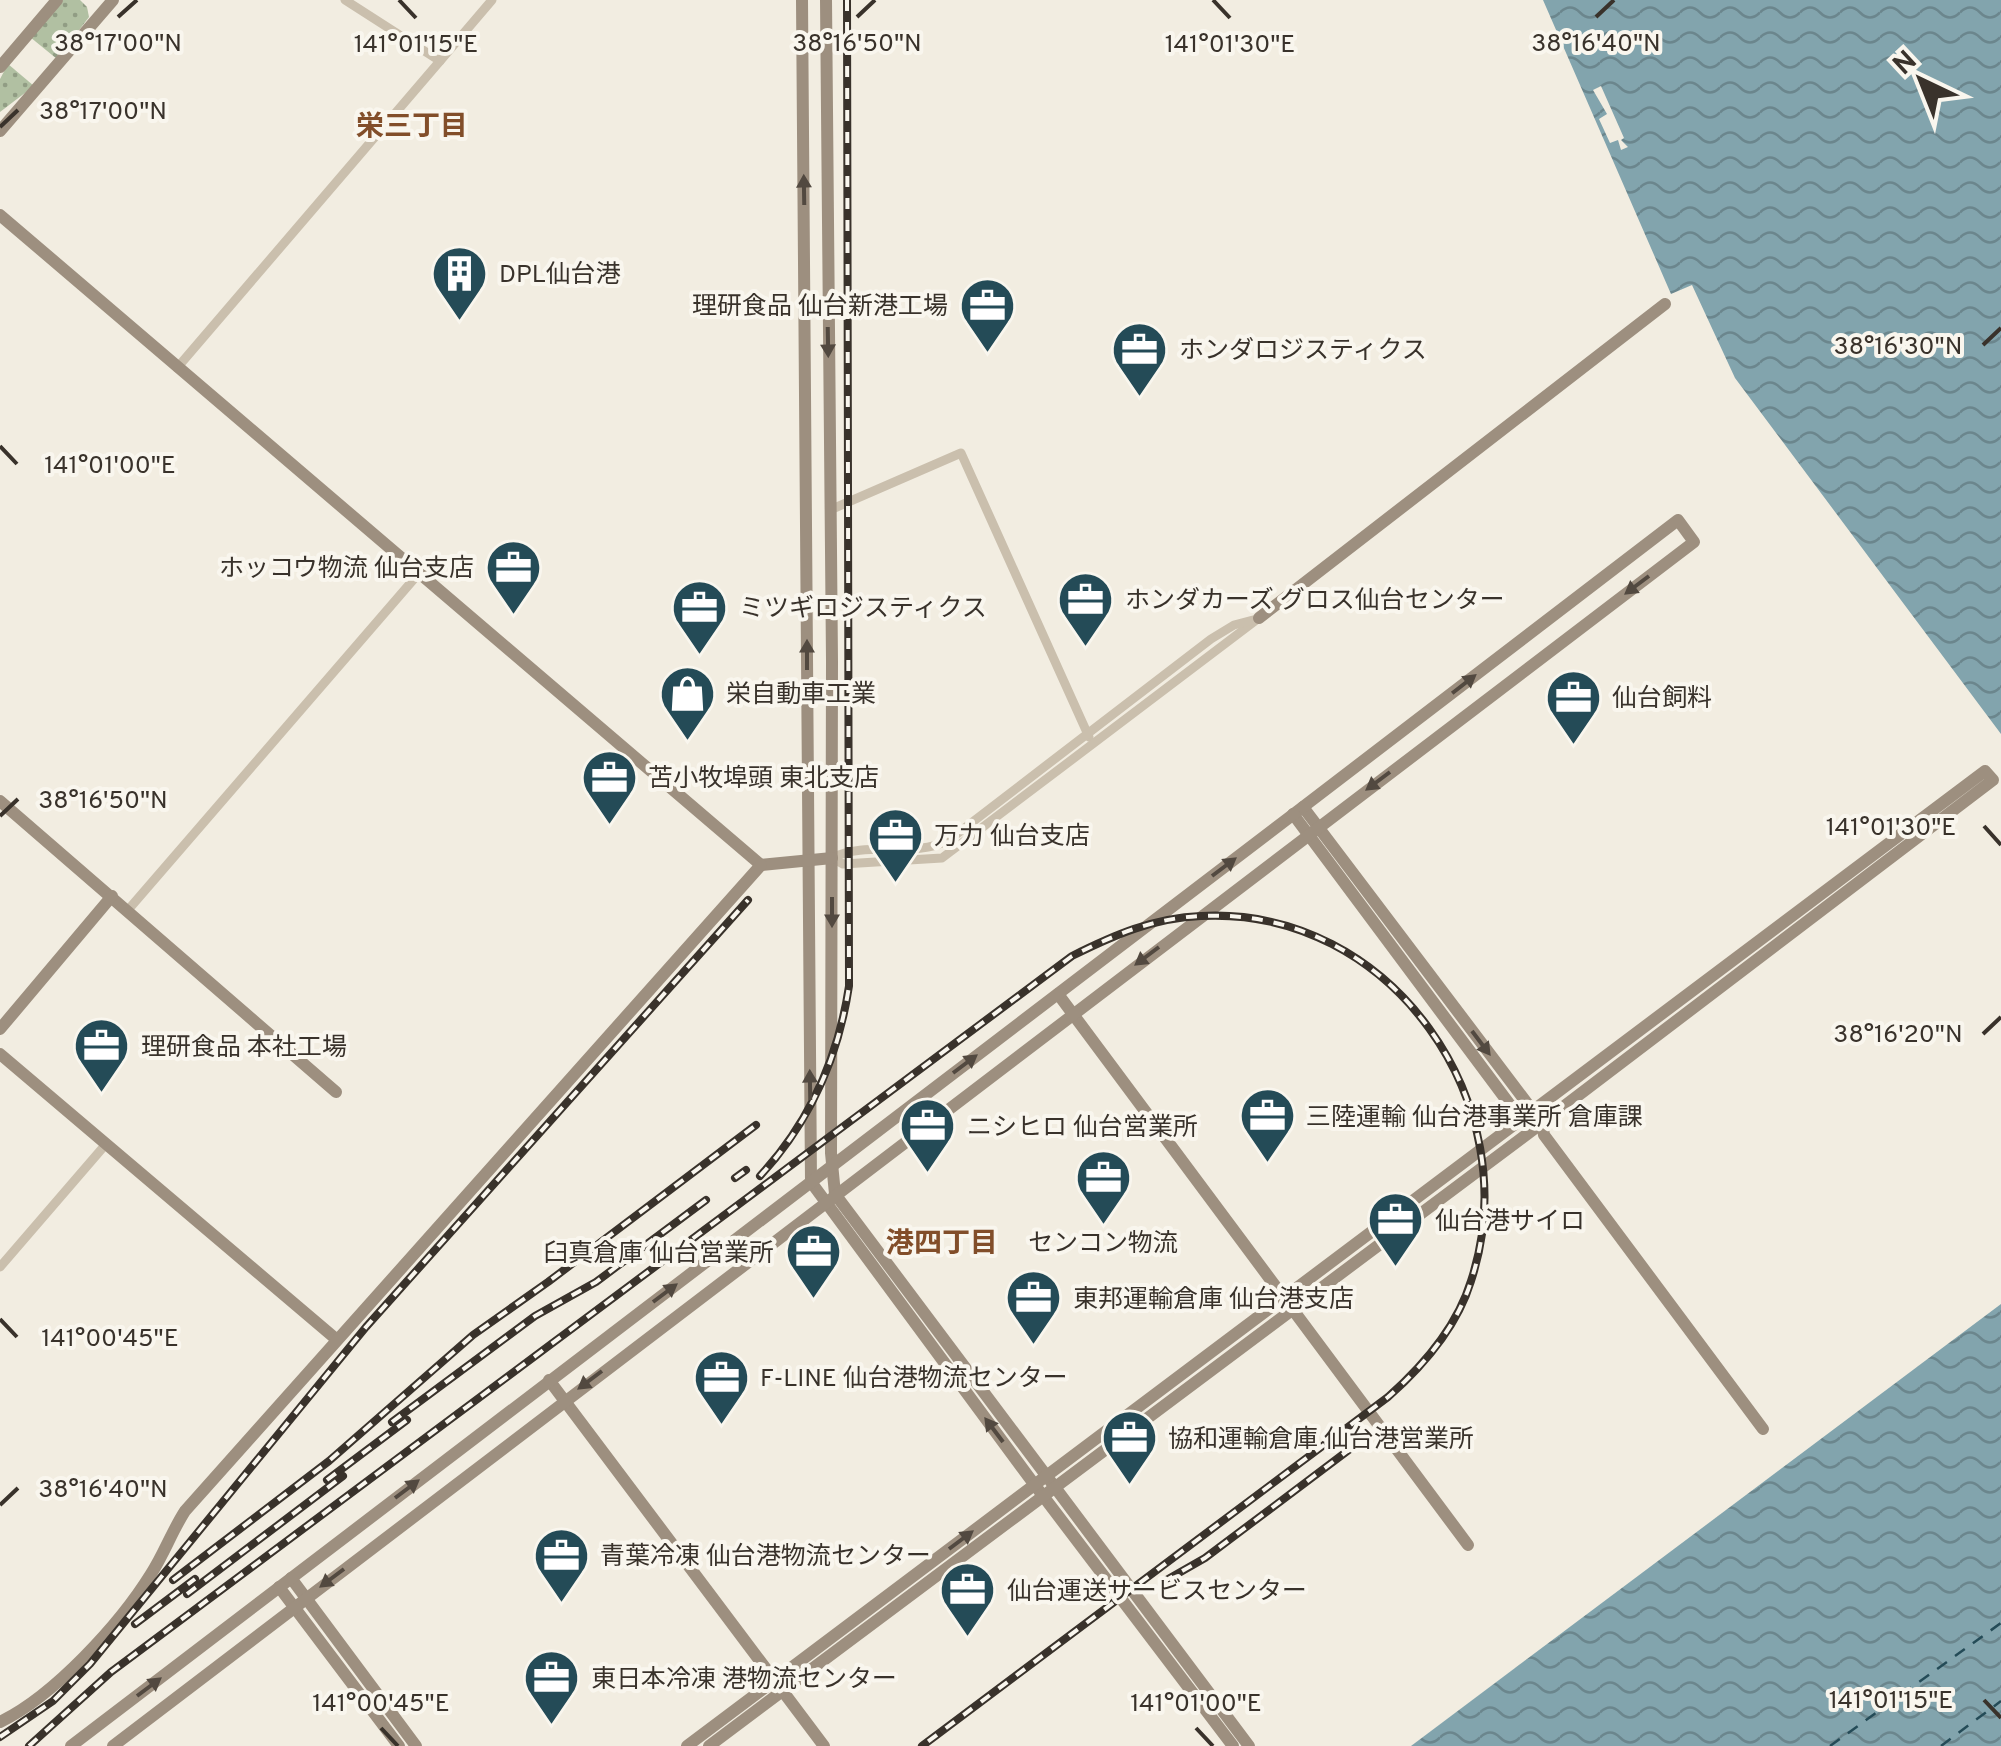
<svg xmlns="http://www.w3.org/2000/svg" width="2001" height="1746" font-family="Overpass,'Noto Sans JP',sans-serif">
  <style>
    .grass { fill: url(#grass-dots) }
    .water { fill: url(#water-waves) }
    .pier { fill: #f2ede1 }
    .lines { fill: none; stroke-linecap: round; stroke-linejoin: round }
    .ferry { stroke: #244b57; stroke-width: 2.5; stroke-dasharray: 12 10; stroke-linecap: butt }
    .street { stroke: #cabfad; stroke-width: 9 }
    .secondary { stroke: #9d8f7f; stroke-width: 12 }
    .rail-casing { stroke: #39322b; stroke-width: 8 }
    .rail { stroke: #f9f6ee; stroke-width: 4; stroke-dasharray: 11; stroke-linecap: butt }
    .oneway { fill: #524940 }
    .ticks { fill: none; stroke: #39322b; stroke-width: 4 }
    .labels { text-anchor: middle; stroke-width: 8; stroke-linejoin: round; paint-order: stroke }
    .poi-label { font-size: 25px; fill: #39322b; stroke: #f9f6ee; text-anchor: start }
    .neighbourhood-label { font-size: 28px; font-weight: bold; fill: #824e2a; stroke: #f9f6ee }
    .ticks-label { font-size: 25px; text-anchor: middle; fill: #39322b; stroke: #f9f6ee; stroke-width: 8; stroke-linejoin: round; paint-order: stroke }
  </style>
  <defs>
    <pattern id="grass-dots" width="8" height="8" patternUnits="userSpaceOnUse" patternTransform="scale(2.5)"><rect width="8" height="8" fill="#b1c0a2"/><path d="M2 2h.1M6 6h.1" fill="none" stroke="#919d84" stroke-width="1.8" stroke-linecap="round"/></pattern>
    <pattern id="water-waves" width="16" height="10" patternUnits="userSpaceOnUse" patternTransform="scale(2.5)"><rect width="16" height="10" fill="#82a4ad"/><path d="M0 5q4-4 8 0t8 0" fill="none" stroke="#6b868d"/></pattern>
  </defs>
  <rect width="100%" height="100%" fill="#f2ede1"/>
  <!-- grass -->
  <g class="grass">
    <polygon points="63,0 80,0 87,7 89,17 57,59 30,37"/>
    <polygon points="8,64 34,86 0,112 0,79"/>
  </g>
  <!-- water -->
  <g class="water">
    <polygon points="1543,0 2001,0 2001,734 1735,378 1692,285 1671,294"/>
    <polygon points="2001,1304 2001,1746 1411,1746"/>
  </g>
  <!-- pier -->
  <polygon class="pier" points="1601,86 1624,138 1621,140 1628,147 1621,150 1618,140 1610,143 1599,119 1607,114 1593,90"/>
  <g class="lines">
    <!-- ferry -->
    <g class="ferry">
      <polyline points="1830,1746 2001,1623"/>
      <polyline points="1941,1746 2001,1701"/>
    </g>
    <!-- street -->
    <g class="street">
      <polyline points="345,0 440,61 492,0"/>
      <polyline points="177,368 440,61"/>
      <polyline points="830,510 961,453 1089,737"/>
      <polyline points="832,858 843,864 942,858 1259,618"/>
      <path d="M832,858C868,840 912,859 949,840L1211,639L1234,625L1253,620"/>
      <polyline points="128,910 420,572"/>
      <polyline points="0,1267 106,1144"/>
    </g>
    <!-- secondary -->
    <g class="secondary">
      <polyline points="802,0 811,1182 1034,1484 1233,1746"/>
      <polyline points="826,0 832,661 831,1153 835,1194 1249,1746"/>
      <polyline points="0,67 57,0"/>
      <polyline points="0,131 113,0"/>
      <polyline points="0,215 761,865 832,858"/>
      <polyline points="1259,618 1665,304"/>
      <polyline points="0,801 336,1092"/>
      <polyline points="1293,814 1525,1125"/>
      <polyline points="1058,994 1468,1545"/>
      <polyline points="0,1029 112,896"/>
      <polyline points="0,1054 336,1339"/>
      <polyline points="549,1380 824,1746"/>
      <polyline points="291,1578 416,1746"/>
      <polyline points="279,1587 399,1746"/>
      <path d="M0,1722C54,1696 120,1624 151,1574C164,1554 172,1531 185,1511L761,865"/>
      <polyline points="71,1746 1303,807 1542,1123 1544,1135 1763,1429"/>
      <polyline points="113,1746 1694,542 1678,520 1303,807"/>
      <polyline points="687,1746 1985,771 1993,780 1542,1123 709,1746"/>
    </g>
    <defs>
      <g id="rail">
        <path d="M760,1176C810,1122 838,1059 849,986L847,0"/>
        <polyline points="735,1178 746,1170"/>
        <polyline points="392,1422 535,1316 596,1282 706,1200"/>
        <polyline points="327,1480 407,1420"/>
        <polyline points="173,1580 329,1461 473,1335 548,1282 756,1125"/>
        <polyline points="1163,1582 1205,1558 1366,1437"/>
        <polyline points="187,1594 343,1476"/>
        <polyline points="135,1624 195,1579"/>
        <polyline points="0,1737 53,1701 90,1664 366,1327 748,900"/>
        <path d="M29,1746L111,1672L1072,956C1114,935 1153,918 1201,916C1392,906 1529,1105 1471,1281C1457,1327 1423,1366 1388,1397L922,1746"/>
      </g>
    </defs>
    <!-- rail casing -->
    <use href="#rail" class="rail-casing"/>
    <!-- rail -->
    <use href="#rail" class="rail"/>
  </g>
  <!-- one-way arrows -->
  <defs><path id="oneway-solid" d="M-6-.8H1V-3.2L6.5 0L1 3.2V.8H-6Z" transform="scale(2.5)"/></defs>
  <g class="oneway">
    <use href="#oneway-solid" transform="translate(804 190) rotate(-91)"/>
    <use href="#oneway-solid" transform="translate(828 342) rotate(89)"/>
    <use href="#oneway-solid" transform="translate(1637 585) rotate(143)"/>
    <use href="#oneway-solid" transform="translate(807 655) rotate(-90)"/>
    <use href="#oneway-solid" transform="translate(1464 684) rotate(-38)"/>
    <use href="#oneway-solid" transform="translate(1378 781) rotate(143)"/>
    <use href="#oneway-solid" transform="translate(1224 867) rotate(-37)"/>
    <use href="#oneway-solid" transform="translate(832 912) rotate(90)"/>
    <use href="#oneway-solid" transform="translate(1147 956) rotate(143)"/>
    <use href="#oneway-solid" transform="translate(1481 1043) rotate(53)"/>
    <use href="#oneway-solid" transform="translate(965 1064) rotate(-37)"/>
    <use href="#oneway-solid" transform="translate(810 1085) rotate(-91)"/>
    <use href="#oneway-solid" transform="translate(665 1293) rotate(-37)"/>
    <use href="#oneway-solid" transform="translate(590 1380) rotate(143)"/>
    <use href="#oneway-solid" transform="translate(994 1430) rotate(-127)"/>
    <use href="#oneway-solid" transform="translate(407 1489) rotate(-37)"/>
    <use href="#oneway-solid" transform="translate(961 1540) rotate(-37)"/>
    <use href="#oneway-solid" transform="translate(332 1578) rotate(143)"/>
    <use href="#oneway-solid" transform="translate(149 1687) rotate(-37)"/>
  </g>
  <!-- ticks -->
  <path class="ticks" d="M399,0L416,18M1213,0L1230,18M118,17L137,0M857,17L875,0M1596,17L1614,0M0,127L18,110M1983,345L2001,328M0,446L17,464M0,816L18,799M1984,826L2001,845M1983,1034L2001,1017M0,1319L17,1337M0,1505L18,1488M1984,1700L2001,1718M381,1728L398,1746M1196,1728L1213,1746"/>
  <!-- icons -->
  <defs>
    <symbol id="building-pin" viewBox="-11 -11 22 30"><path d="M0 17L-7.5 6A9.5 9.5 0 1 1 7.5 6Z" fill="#244b57" stroke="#f9f6ee"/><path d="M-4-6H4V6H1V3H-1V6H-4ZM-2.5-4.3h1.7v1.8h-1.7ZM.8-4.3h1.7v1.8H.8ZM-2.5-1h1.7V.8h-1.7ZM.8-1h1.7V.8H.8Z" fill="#fff"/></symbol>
    <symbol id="office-pin" viewBox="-11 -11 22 30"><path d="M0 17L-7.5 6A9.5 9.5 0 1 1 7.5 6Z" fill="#244b57" stroke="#f9f6ee"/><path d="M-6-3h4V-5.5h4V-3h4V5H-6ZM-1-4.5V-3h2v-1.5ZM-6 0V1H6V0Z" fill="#fff"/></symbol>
    <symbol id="shop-pin" viewBox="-11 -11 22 30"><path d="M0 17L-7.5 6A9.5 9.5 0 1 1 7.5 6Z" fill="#244b57" stroke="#f9f6ee"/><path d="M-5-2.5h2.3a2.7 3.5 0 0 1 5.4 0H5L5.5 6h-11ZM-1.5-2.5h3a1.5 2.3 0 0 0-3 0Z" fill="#fff"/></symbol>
  </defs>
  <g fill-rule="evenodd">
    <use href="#building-pin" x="428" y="242" width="63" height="86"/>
    <use href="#office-pin" x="956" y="274" width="63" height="86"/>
    <use href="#office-pin" x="1108" y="318" width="63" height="86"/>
    <use href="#office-pin" x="482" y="536" width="63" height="86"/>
    <use href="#office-pin" x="1054" y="568" width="63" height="86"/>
    <use href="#office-pin" x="668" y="576" width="63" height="86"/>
    <use href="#shop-pin" x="656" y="662" width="63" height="86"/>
    <use href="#office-pin" x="1542" y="666" width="63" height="86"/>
    <use href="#office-pin" x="578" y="746" width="63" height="86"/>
    <use href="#office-pin" x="864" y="804" width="63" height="86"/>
    <use href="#office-pin" x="70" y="1014" width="63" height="86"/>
    <use href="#office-pin" x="1236" y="1084" width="63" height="86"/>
    <use href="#office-pin" x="896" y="1094" width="63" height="86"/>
    <use href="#office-pin" x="1072" y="1146" width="63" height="86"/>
    <use href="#office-pin" x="1364" y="1188" width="63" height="86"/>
    <use href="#office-pin" x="782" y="1220" width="63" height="86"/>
    <use href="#office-pin" x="1002" y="1266" width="63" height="86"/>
    <use href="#office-pin" x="690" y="1346" width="63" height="86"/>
    <use href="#office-pin" x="1098" y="1406" width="63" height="86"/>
    <use href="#office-pin" x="530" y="1524" width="63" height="86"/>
    <use href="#office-pin" x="936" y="1558" width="63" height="86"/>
    <use href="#office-pin" x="520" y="1646" width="63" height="86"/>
  </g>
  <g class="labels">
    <!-- poi labels -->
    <g class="poi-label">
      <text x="499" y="282">DPL仙台港</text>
      <text x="948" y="314" text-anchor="end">理研食品 仙台新港工場</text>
      <text x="1179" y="358">ホンダロジスティクス</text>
      <text x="474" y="576" text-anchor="end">ホッコウ物流 仙台支店</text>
      <text x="1125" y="608">ホンダカーズ グロス仙台センター</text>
      <text x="739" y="616">ミツギロジスティクス</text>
      <text x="726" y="702">栄自動車工業</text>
      <text x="1612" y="706">仙台飼料</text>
      <text x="648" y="786">苫小牧埠頭 東北支店</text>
      <text x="934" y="844">万力 仙台支店</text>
      <text x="141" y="1055">理研食品 本社工場</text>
      <text x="1306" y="1125">三陸運輸 仙台港事業所 倉庫課</text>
      <text x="967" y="1135">ニシヒロ 仙台営業所</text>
      <text x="1435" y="1229">仙台港サイロ</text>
      <text x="1103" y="1251" text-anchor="middle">センコン物流</text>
      <text x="774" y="1261" text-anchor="end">臼真倉庫 仙台営業所</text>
      <text x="1073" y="1307">東邦運輸倉庫 仙台港支店</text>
      <text x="760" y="1386">F-LINE 仙台港物流センター</text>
      <text x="1168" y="1447">協和運輸倉庫 仙台港営業所</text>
      <text x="600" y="1564">青葉冷凍 仙台港物流センター</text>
      <text x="1007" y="1599">仙台運送サービスセンター</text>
      <text x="591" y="1687">東日本冷凍 港物流センター</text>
    </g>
    <!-- neighbourhood labels -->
    <g class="neighbourhood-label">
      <text x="412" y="135">栄三丁目</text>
      <text x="942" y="1252">港四丁目</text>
    </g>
  </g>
  <g class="ticks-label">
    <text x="118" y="51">38°17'00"N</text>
    <text x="857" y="51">38°16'50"N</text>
    <text x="1596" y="51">38°16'40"N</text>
    <text x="416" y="52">141°01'15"E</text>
    <text x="1230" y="52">141°01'30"E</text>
    <text x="103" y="119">38°17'00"N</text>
    <text x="1898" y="354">38°16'30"N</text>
    <text x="110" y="473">141°01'00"E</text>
    <text x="103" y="808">38°16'50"N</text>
    <text x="1891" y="835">141°01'30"E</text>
    <text x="1898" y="1042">38°16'20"N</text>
    <text x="110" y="1346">141°00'45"E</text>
    <text x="103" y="1497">38°16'40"N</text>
    <text x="1891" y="1708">141°01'15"E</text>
    <text x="381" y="1711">141°00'45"E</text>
    <text x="1196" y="1711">141°01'00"E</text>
  </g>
  <!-- north arrow -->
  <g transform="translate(1921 80) rotate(317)" stroke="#f9f6ee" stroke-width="8" paint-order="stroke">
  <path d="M0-8L18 38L0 25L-18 38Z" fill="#39322b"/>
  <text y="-15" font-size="28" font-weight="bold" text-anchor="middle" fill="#39322b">N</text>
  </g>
</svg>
